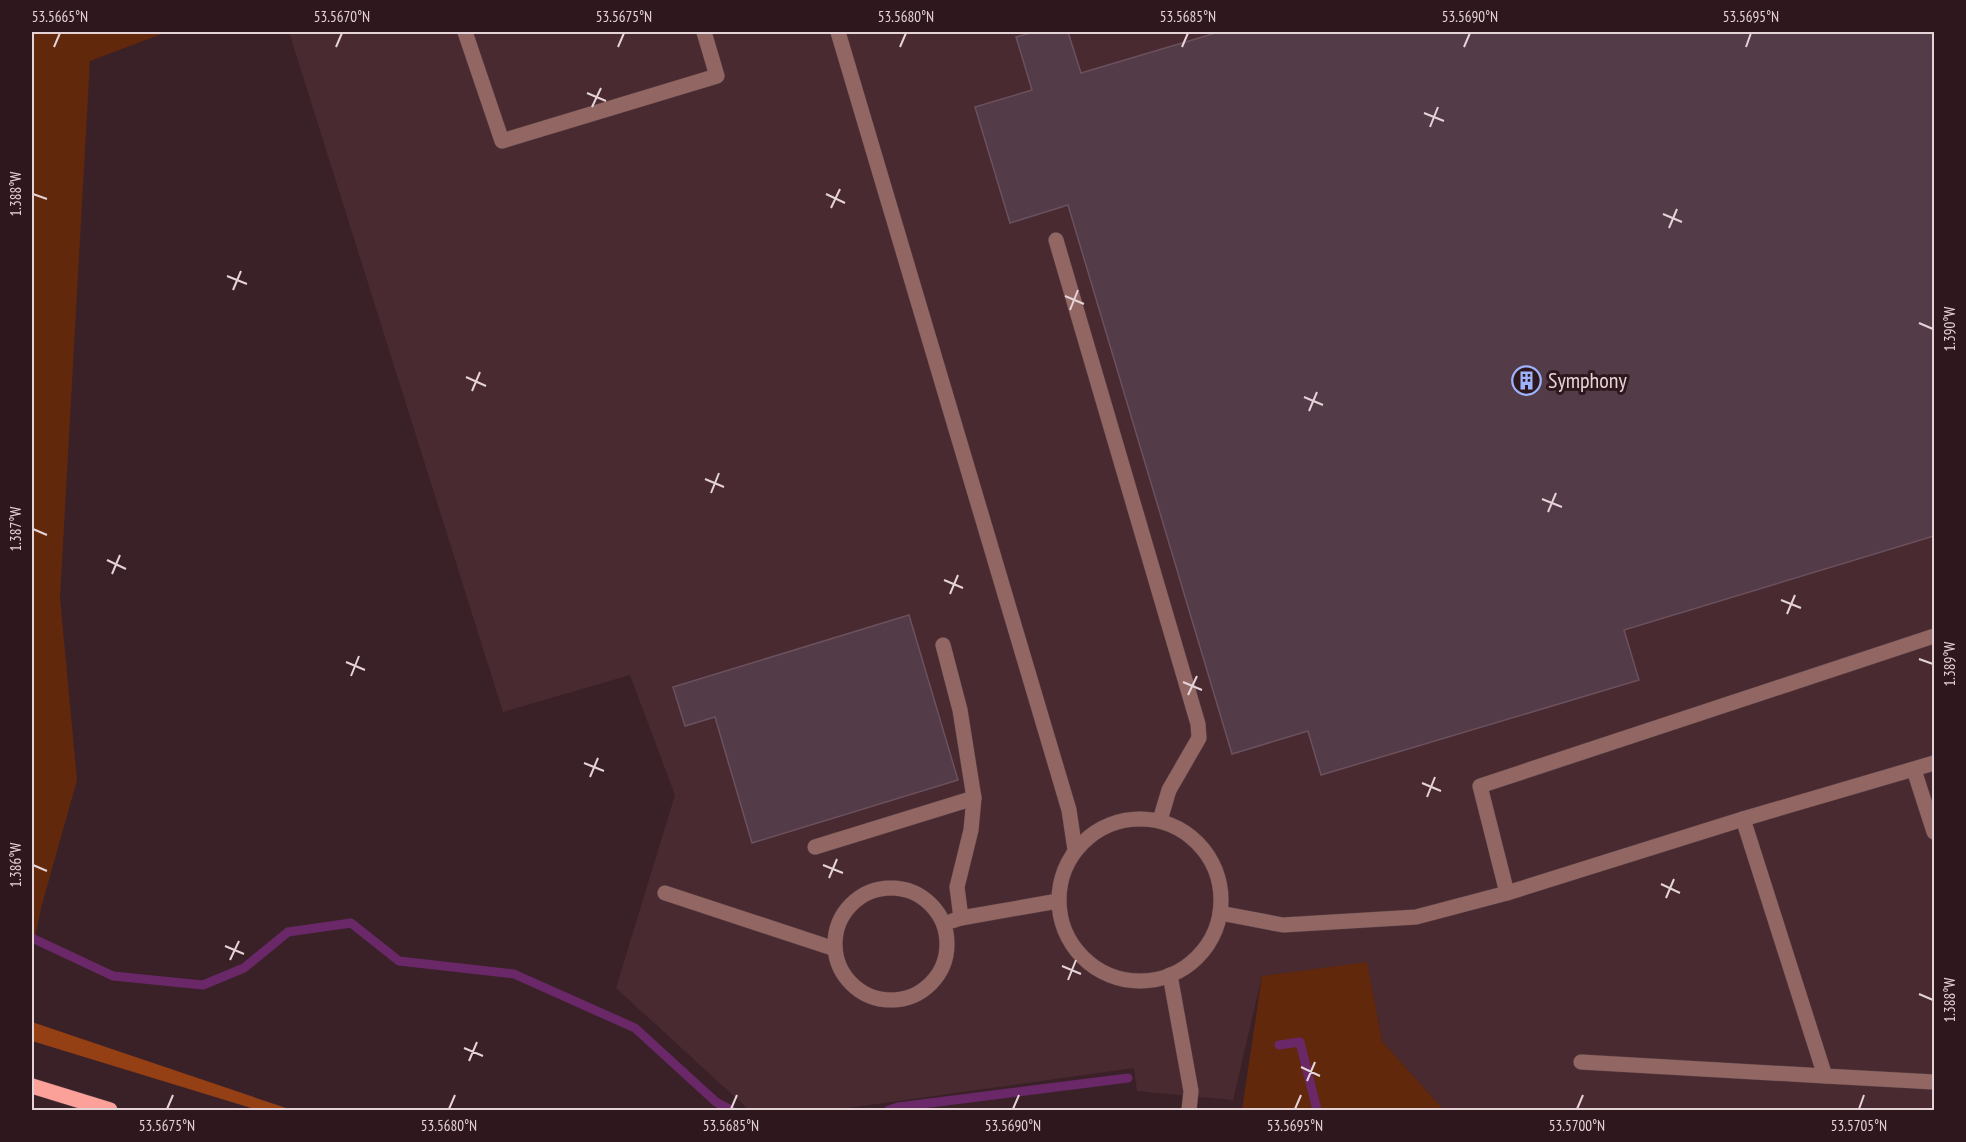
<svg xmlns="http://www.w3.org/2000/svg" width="1966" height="1142" font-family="'PT Sans Narrow',sans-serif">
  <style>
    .built { fill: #4a2a31 }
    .green { fill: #61280b }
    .forest { fill: #943f14 }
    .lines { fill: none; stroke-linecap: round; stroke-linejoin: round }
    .stream { stroke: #6a2869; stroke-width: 9 }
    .building { fill: #533b47; stroke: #6a515d; stroke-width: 1.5 }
    .minor-casing { stroke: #553e43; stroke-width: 16 }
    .major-casing { stroke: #553e43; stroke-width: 16 }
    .minor { stroke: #926662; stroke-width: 15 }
    .major { stroke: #fba19a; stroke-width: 15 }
    .ticks { fill: none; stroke: #e5d4d7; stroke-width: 2 }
    .labels { text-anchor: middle; stroke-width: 6; stroke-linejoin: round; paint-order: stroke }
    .poi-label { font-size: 22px; fill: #e5d4d7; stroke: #2f181d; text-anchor: start }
    .neatline { fill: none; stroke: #e5d4d7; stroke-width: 2 }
    .ticks-label { font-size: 15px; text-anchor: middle; fill: #e5d4d7 }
  </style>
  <rect width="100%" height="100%" fill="#3a2127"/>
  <!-- built -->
  <polygon class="built" points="289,32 1934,32 1934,1110 1444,1110 1382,1041 1367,963 1262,976 1233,1100 1137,1091 1134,1068 833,1110 749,1110 616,988 675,795 630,675 503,712"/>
  <!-- green -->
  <g class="green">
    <polygon points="32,32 167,32 90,61 60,598 77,780 41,908 32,953"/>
    <polygon points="1367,962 1382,1041 1444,1110 1242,1110 1262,976"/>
  </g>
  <!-- forest -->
  <polygon class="forest" points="32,1022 292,1110 258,1110 32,1041"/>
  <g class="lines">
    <!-- stream -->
    <g class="stream">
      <polyline points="32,938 113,976 203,985 244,968 288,932 351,923 399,961 514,974 635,1028 716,1102 731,1110"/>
      <polyline points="1279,1045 1300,1042 1317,1110"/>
      <polyline points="889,1110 898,1107 1128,1078"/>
    </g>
  </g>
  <!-- building -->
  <g class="building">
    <polygon points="1034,32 1068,32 1081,73 1219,32 1934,32 1934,536 1624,630 1639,680 1321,775 1308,731 1232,754 1068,205 1010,223 975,107 1032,90 1016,37"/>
    <polygon points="909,615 958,780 752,843 715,717 685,726 673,687"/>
  </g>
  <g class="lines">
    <defs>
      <g id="minor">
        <polyline points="465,32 502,141 717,76 704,32"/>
        <polyline points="838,32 1069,810 1075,850"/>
        <polyline points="1056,240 1198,724 1199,738 1169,790 1160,820"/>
        <polyline points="943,645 960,710 974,798 971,830 957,887 961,918"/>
        <polyline points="1914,770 1934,832"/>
        <polyline points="1743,819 1825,1076 1934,1082"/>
        <circle cx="1140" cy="900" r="81"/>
        <polyline points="815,847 974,798"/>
        <circle cx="891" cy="944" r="56"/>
        <polyline points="665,893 835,949"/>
        <polyline points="1507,893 1480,786 1934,636"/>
        <polyline points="1220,913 1283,925 1416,917 1507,893 1743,819 1934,763"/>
        <polyline points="952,921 961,918 1058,901"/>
        <polyline points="1170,975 1191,1091 1189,1110"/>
        <polyline points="1581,1062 1825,1076"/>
      </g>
      <polyline id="major" points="32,1086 110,1110"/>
    </defs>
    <!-- minor casing -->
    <use href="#minor" class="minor-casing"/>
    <!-- major casing -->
    <use href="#major" class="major-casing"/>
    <!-- minor -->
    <use href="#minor" class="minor"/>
    <!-- major -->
    <use href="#major" class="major"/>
  </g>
  <!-- ticks -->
  <path class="ticks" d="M54,47L60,33M336,47L342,33M618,47L624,33M900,47L906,33M1182,47L1188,33M1464,47L1470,33M1746,47L1751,33M587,93L606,101M592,107L601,88M1424,113L1444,121M1430,127L1438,107M33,194L47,199M826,194L845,203M831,208L840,189M1663,214L1682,222M1669,228L1677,209M227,276L247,284M233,290L241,271M1065,296L1084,304M1070,310L1078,290M1919,323L1933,329M466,377L486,386M472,391L480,372M1304,397L1323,405M1309,411L1317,392M705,479L724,487M711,493L719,473M1542,499L1562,507M1548,512L1556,493M33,529L47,535M107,560L126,569M112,574L120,555M944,580L963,588M950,594L958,575M1781,600L1801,608M1787,614L1795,595M1919,659L1933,664M346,662L365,670M351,676L359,656M1183,682L1202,690M1188,695L1197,676M584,763L604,771M590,777L598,758M1422,783L1441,791M1427,797L1435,777M33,865L47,871M823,865L843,873M829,878L837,859M1661,884L1680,893M1666,898L1674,879M225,946L244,954M230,960L239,941M1062,966L1081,974M1068,980L1076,960M1919,994L1933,1000M464,1048L483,1056M469,1061L477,1042M1301,1067L1320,1076M1307,1081L1315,1062M167,1109L173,1095M449,1109L455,1095M731,1109L737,1095M1013,1109L1019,1095M1295,1109L1301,1095M1577,1109L1583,1095M1859,1109L1864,1095"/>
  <!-- icons -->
  <defs>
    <symbol id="building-ring" viewBox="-11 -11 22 22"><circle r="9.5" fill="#2f181d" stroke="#9eb3fd" stroke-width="1.5"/><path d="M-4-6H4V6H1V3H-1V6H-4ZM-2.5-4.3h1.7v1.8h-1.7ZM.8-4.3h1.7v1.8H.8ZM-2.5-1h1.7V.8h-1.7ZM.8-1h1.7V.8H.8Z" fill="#9eb3fd"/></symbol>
  </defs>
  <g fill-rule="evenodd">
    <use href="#building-ring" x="1510" y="364" width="33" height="33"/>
  </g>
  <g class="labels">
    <!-- poi labels -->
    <g class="poi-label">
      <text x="1548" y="388">Symphony</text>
    </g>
  </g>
  <!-- border -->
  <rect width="1966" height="1142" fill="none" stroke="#2f181d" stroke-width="66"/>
  <rect x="33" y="33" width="1900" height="1076" class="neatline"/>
  <g class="ticks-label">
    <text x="60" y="22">53.5665°N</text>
    <text x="342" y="22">53.5670°N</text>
    <text x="624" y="22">53.5675°N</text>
    <text x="906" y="22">53.5680°N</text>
    <text x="1188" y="22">53.5685°N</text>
    <text x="1470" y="22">53.5690°N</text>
    <text x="1751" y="22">53.5695°N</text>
    <text transform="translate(16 194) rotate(-90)" y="5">1.388°W</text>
    <text transform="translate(1950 329) rotate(-90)" y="5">1.390°W</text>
    <text transform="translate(16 529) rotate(-90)" y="5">1.387°W</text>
    <text transform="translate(1950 664) rotate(-90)" y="5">1.389°W</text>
    <text transform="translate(16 865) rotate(-90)" y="5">1.386°W</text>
    <text transform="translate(1950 1000) rotate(-90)" y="5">1.388°W</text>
    <text x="167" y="1131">53.5675°N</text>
    <text x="449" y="1131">53.5680°N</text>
    <text x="731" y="1131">53.5685°N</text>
    <text x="1013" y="1131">53.5690°N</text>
    <text x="1295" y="1131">53.5695°N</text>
    <text x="1577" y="1131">53.5700°N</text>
    <text x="1859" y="1131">53.5705°N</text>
  </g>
</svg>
